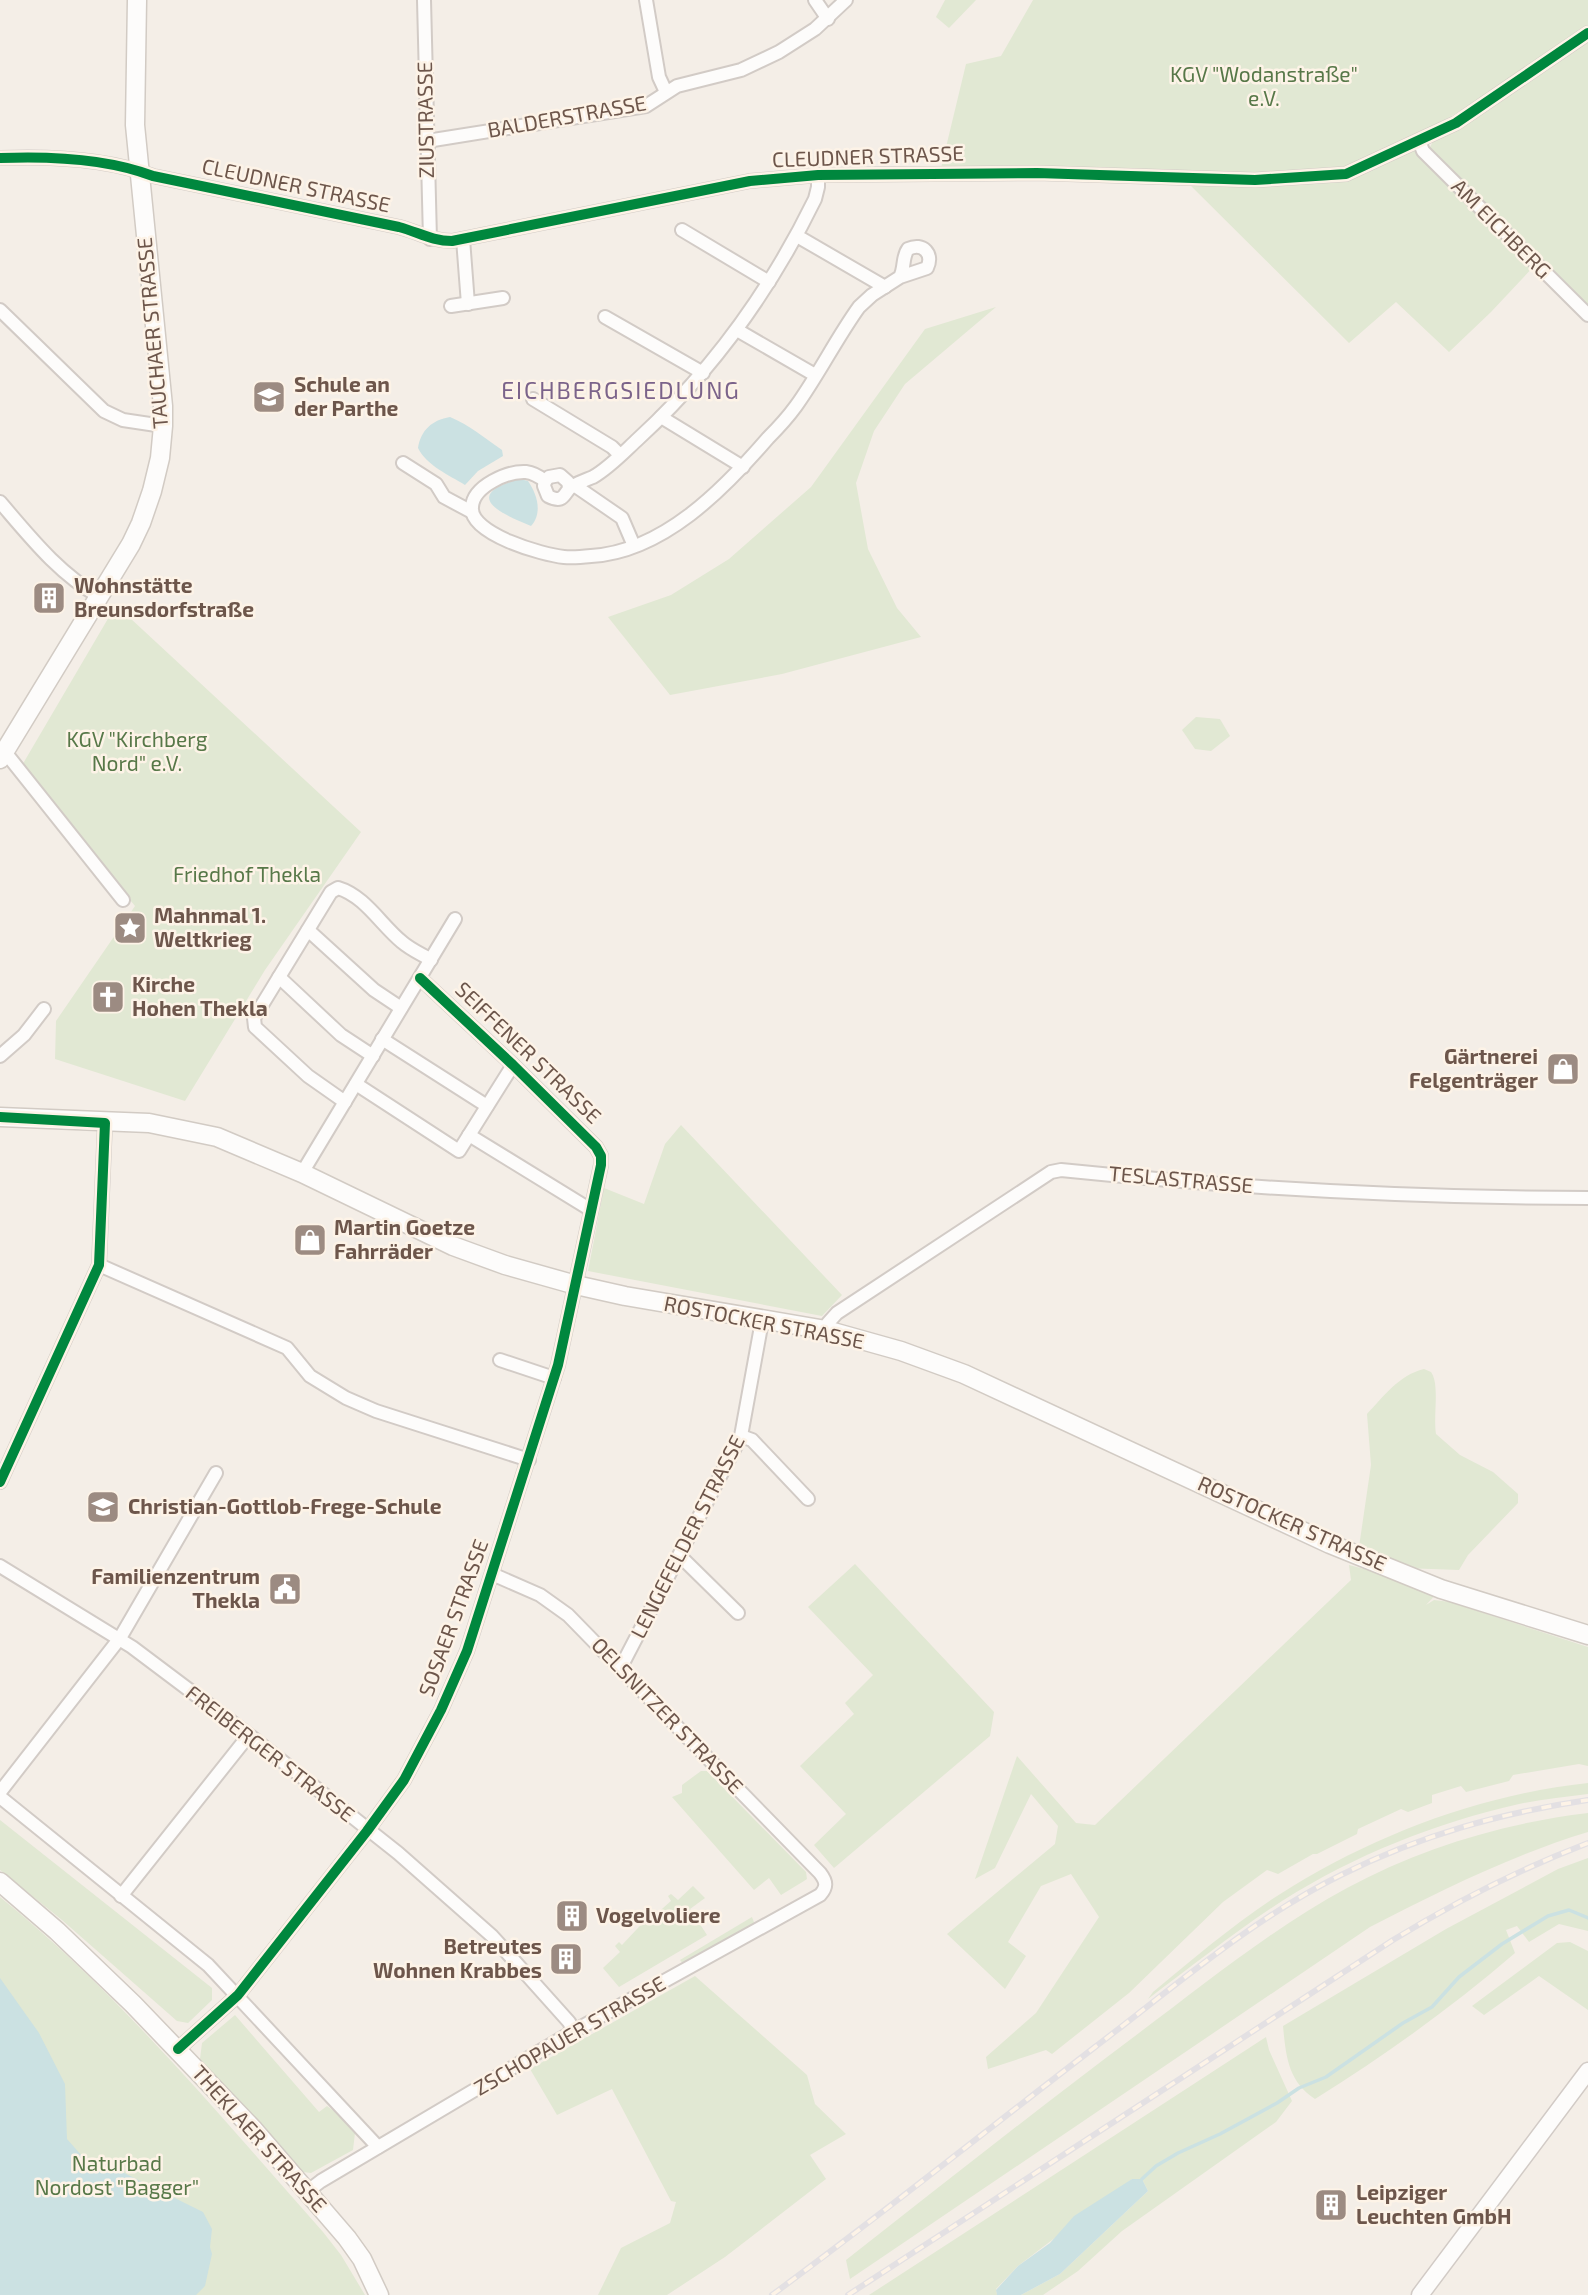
<svg xmlns="http://www.w3.org/2000/svg" width="1588" height="2295" font-family="'Exo 2',sans-serif">
  <style>
    .green { fill: #e1e8d3 }
    .water { fill: #cbe1e2 }
    .lines { fill: none; stroke-linecap: round; stroke-linejoin: round }
    .stream { stroke: #cbe1e2; stroke-width: 3.5 }
    .minor-casing { stroke: #d2cbc6; stroke-width: 16 }
    .tertiary-casing { stroke: #d2cbc6; stroke-width: 19 }
    .secondary-casing { stroke: #d2cbc4; stroke-width: 21 }
    .minor { stroke: #fdfcfb; stroke-width: 12 }
    .tertiary { stroke: #fdfcfb; stroke-width: 16 }
    .secondary { stroke: #fdfcfb; stroke-width: 18 }
    .rail-casing { stroke: #e3e0e3; stroke-width: 6 }
    .rail { stroke: #fdf3e7; stroke-width: 3.5; stroke-dasharray: 10; stroke-linecap: butt }
    .cycleway-casing { stroke: #fdf3e7; stroke-width: 15 }
    .cycleway { stroke: #00873e; stroke-width: 10 }
    .labels { text-anchor: middle; stroke-width: 5; stroke-linejoin: round; paint-order: stroke }
    .park-label { font-size: 21px; fill: #577848; stroke: #fdf3e7 }
    .street-label { font-size: 21px; fill: #6d564b; stroke: #fdf3e7 }
    .poi-label { font-size: 21px; font-weight: bold; fill: #6d564b; stroke: #fdf3e7; text-anchor: start }
    .neighbourhood-label { font-size: 23px; letter-spacing: 2px; fill: #7b638a; stroke: #fdf3e7 }
  </style>
  <rect width="100%" height="100%" fill="#f4eee7"/>
  <!-- green -->
  <g class="green">
    <polygon points="945,0 976,0 949,28 936,17"/>
    <polygon points="1033,0 1588,0 1588,28 1519,76 1409,141 1343,170 1276,174 1054,167 941,168 966,64 1001,56"/>
    <polygon points="1588,38 1588,309 1430,151 1430,147 1433,141"/>
    <polygon points="1420,144 1536,264 1491,312 1449,352 1396,302 1349,343 1189,184 1346,174"/>
    <polygon points="996,307 905,384 874,431 856,483 868,549 897,608 921,637 782,674 670,695 608,617 671,595 729,559 811,487 925,329"/>
    <polygon points="116,605 361,832 265,970 185,1101 55,1059 56,1021 135,906 21,767"/>
    <polygon points="1196,717 1220,719 1230,736 1211,751 1195,749 1182,730"/>
    <polygon points="681,1125 842,1295 822,1316 588,1271 604,1188 644,1204 665,1144"/>
    <path d="M1424,1369L1431,1372C1440,1385 1433,1415 1436,1434L1460,1455L1493,1472L1518,1494V1503L1468,1555L1459,1570L1403,1568L1359,1547L1371,1465L1367,1414C1384,1396 1399,1375 1424,1369Z"/>
    <polygon points="855,1564 994,1712 990,1736 834,1868 814,1845 846,1814 800,1766 854,1714 845,1703 873,1675 808,1607"/>
    <polygon points="1349,1565 1441,1589 1426,1605 1434,1600 1450,1602 1588,1647 1588,1766 1579,1764 1513,1775 1509,1781 1466,1792 1461,1786 1432,1795 1432,1803 1408,1812 1401,1809 1358,1829 1357,1834 1317,1854 1313,1854 1278,1874 1267,1870 1223,1902 1129,1993 1052,2054 1046,2050 988,2069 986,2057 1036,2013 1099,1917 1071,1874 1041,1886 1008,1942 1026,1956 1005,1989 947,1934 1055,1844 1058,1826 1031,1794 995,1868 975,1879 1017,1756 1076,1823 1095,1825 1351,1580"/>
    <polygon points="701,1771 707,1771 806,1872 807,1879 804,1881 781,1895 769,1878 754,1890 672,1797 682,1793 682,1785"/>
    <path d="M1588,1783V1794C1565,1797 1542,1799 1519,1804C1435,1823 1355,1855 1282,1901C1236,1931 1192,1966 1148,1999L1153,1992C1198,1955 1243,1916 1293,1886C1382,1832 1485,1794 1588,1783Z"/>
    <path d="M1588,1813V1832C1512,1855 1440,1891 1370,1927L850,2279L846,2260C943,2184 1040,2107 1139,2033C1206,1983 1273,1928 1347,1888C1421,1848 1504,1823 1588,1813Z"/>
    <polygon points="0,1820 212,1988 212,2000 188,2023 177,2021 62,1920 0,1870"/>
    <path d="M1588,1858V1931L1559,1924L1529,1942L1517,1926L1506,1930L1515,1953C1452,2007 1386,2055 1315,2099C1288,2081 1286,2057 1283,2026L1446,1929L1558,1869Z"/>
    <polygon points="693,1886 705,1898 690,1909 707,1935 619,1987 603,1968 620,1952 615,1946 619,1942 622,1945 652,1913 654,1916 671,1901 668,1896 671,1894 678,1900"/>
    <path d="M0,1897C121,1995 220,2116 323,2232L341,2255L365,2295H0Z"/>
    <polygon points="752,1917 755,1925 684,1965 680,1960"/>
    <polygon points="1570,1942 1588,1951 1588,2010 1539,1976 1484,2015 1472,2006 1557,1943"/>
    <polygon points="695,1976 807,2075 815,2104 846,2134 810,2155 826,2179 725,2257 667,2295 598,2295 621,2248 670,2223 676,2202 671,2201 612,2089 557,2115 530,2069"/>
    <polygon points="235,2015 319,2112 327,2106 338,2114 355,2133 353,2150 311,2173 303,2172 290,2161 200,2059 202,2043"/>
    <polygon points="1266,2037 1269,2050 1292,2101 1276,2122 1122,2231 1078,2271 1043,2295 1021,2295 1060,2274 1148,2191 1142,2179 1132,2179 1018,2266 996,2289 997,2295 869,2295"/>
  </g>
  <!-- water -->
  <g class="water">
    <path d="M450,417C469,425 485,438 502,450L503,456L478,471L465,485C449,475 426,465 418,448C421,430 432,420 450,417Z"/>
    <path d="M520,479L528,481C537,494 543,513 531,526C499,513 461,495 520,479Z"/>
    <polygon points="0,1978 39,2033 65,2084 67,2139 82,2156 114,2168 203,2212 212,2229 210,2247 212,2254 205,2286 196,2295 0,2295"/>
    <polygon points="1132,2179 1142,2179 1148,2191 1060,2274 1021,2295 997,2295 996,2290 1018,2266 1050,2243 1074,2216"/>
  </g>
  <g class="lines">
    <!-- stream -->
    <polyline class="stream" points="1142,2179 1156,2166 1178,2153 1220,2134 1277,2103 1299,2088 1326,2077 1403,2023 1432,2007 1459,1977 1502,1944 1548,1916 1569,1910 1588,1918"/>
    <defs>
      <g id="minor">
        <polyline points="424,0 430,239"/>
        <polyline points="646,0 659,77 666,92"/>
        <polyline points="815,0 828,19"/>
        <polyline points="427,141 646,106 677,86 741,70 779,52 815,29 846,0"/>
        <polyline points="1419,141 1423,151 1588,315"/>
        <path d="M0,158C50,156 106,158 153,176L399,227C418,232 432,241 452,241L750,181L818,175L1037,173L1255,180L1346,174L1456,123L1588,33"/>
        <polyline points="682,230 769,282"/>
        <polyline points="797,236 885,287"/>
        <polyline points="463,239 468,304"/>
        <polyline points="451,306 503,298"/>
        <polyline points="0,310 104,411 123,420 163,426"/>
        <polyline points="605,317 703,373"/>
        <polyline points="737,330 815,375"/>
        <polyline points="533,399 612,447 620,455"/>
        <polyline points="661,417 743,467"/>
        <polyline points="403,463 436,484 444,497 472,512"/>
        <path d="M545,481C540,477 534,473 526,472C508,471 473,486 472,507C469,534 543,555 564,557C573,558 582,557 591,556C663,552 724,489 768,438C778,428 788,417 796,406C819,374 836,339 859,307L872,295L900,277L927,268C934,254 923,242 908,249C902,257 905,268 900,277"/>
        <path d="M545,481L544,486L548,496C566,505 563,491 573,486C579,482 586,480 593,477C609,468 624,452 638,439C712,371 771,289 815,199L818,187V175"/>
        <polyline points="545,481 549,477 560,475 568,482 569,487"/>
        <polyline points="574,485 622,518 634,546"/>
        <path d="M0,502C30,537 59,574 100,597"/>
        <polyline points="5,752 123,900"/>
        <polyline points="308,930 374,990 401,1008"/>
        <polyline points="279,977 341,1035 373,1056"/>
        <polyline points="382,1039 487,1106"/>
        <polyline points="0,1056 24,1035 44,1009"/>
        <polyline points="356,1084 459,1151 513,1065"/>
        <path d="M345,1102L308,1076L255,1027L254,1018L331,892L338,888C365,896 381,925 402,942C410,949 421,954 431,960"/>
        <polyline points="469,1135 591,1210"/>
        <polyline points="302,1173 455,919"/>
        <polyline points="99,1265 287,1348 310,1376 346,1398 376,1411 529,1460"/>
        <path d="M826,1330L828,1323L837,1313L1051,1172L1061,1170C1236,1188 1412,1198 1588,1198"/>
        <polyline points="500,1360 554,1378"/>
        <polyline points="741,1436 752,1440 808,1499"/>
        <polyline points="0,1482 99,1265 105,1123"/>
        <polyline points="680,1556 738,1613"/>
        <polyline points="0,1566 132,1647 249,1735 398,1853 492,1936 569,2022 574,2031"/>
        <polyline points="621,1667 741,1436 762,1321"/>
        <polyline points="0,1792 120,1638 216,1473"/>
        <polyline points="0,1797 208,1965 378,2147"/>
        <polyline points="121,1896 249,1735"/>
        <polyline points="178,2049 238,1995 367,1831 404,1780 441,1710 467,1651 558,1365 601,1165 601,1156 596,1147 513,1065 420,978"/>
        <path d="M308,2191L321,2181L574,2031L820,1895C827,1887 827,1882 820,1873L568,1615L540,1595L492,1574"/>
      </g>
      <polyline id="tertiary" points="1420,2295 1588,2071"/>
      <g id="secondary">
        <polyline points="0,759 131,544 141,523 152,491 160,458 163,426 163,406 135,125 137,0"/>
        <polyline points="0,1117 149,1123 217,1137 302,1173 453,1246 505,1265 576,1285 625,1296 826,1330 901,1351 964,1374 1330,1544 1441,1589 1588,1635"/>
        <polyline points="0,1882 57,1931 133,2004 254,2130 347,2238 362,2259 379,2295"/>
      </g>
    </defs>
    <!-- minor casing -->
    <use href="#minor" class="minor-casing"/>
    <!-- tertiary casing -->
    <use href="#tertiary" class="tertiary-casing"/>
    <!-- secondary casing -->
    <use href="#secondary" class="secondary-casing"/>
    <!-- minor -->
    <use href="#minor" class="minor"/>
    <!-- tertiary -->
    <use href="#tertiary" class="tertiary"/>
    <!-- secondary -->
    <use href="#secondary" class="secondary"/>
    <defs>
      <g id="rail">
        <path d="M772,2295C881,2215 987,2130 1095,2047C1174,1987 1252,1919 1341,1875C1421,1835 1500,1813 1588,1800"/>
        <path d="M848,2295L1393,1940C1455,1902 1520,1869 1588,1843"/>
      </g>
    </defs>
    <!-- rail casing -->
    <use href="#rail" class="rail-casing"/>
    <!-- rail -->
    <use href="#rail" class="rail"/>
    <defs>
      <g id="cycleway">
        <path d="M0,158C50,156 106,158 153,176L399,227C418,232 432,241 452,241L750,181L818,175L1037,173L1255,180L1346,174L1456,123L1588,33"/>
        <polyline points="0,1117 105,1123 99,1265 0,1482"/>
        <polyline points="178,2049 238,1995 367,1831 404,1780 441,1710 467,1651 558,1365 601,1165 601,1156 596,1147 513,1065 420,978"/>
      </g>
    </defs>
    <!-- cycleway casing -->
    <use href="#cycleway" class="cycleway-casing"/>
    <!-- cycleway -->
    <use href="#cycleway" class="cycleway"/>
  </g>
  <!-- icons -->
  <defs>
    <symbol id="school-square" viewBox="-11 -11 22 22"><rect x="-9" y="-9" width="18" height="18" rx="4" fill="#9c8b82" stroke="#fdf3e7"/><path d="M0-5L7-2L0 1L-7-2ZM-4 1L0 2.5L4 1V4Q0 6-4 4Z" fill="#fff"/></symbol>
    <symbol id="building-square" viewBox="-11 -11 22 22"><rect x="-9" y="-9" width="18" height="18" rx="4" fill="#9c8b82" stroke="#fdf3e7"/><path d="M-4-6H4V6H1V3H-1V6H-4ZM-2.5-4.3h1.7v1.8h-1.7ZM.8-4.3h1.7v1.8H.8ZM-2.5-1h1.7V.8h-1.7ZM.8-1h1.7V.8H.8Z" fill="#fff"/></symbol>
    <symbol id="sight-square" viewBox="-11 -11 22 22"><rect x="-9" y="-9" width="18" height="18" rx="4" fill="#9c8b82" stroke="#fdf3e7"/><path d="M0-6L1.8-2.2L6-1.7L2.9 1.2L3.7 5.4L0 3.3L-3.7 5.4L-2.9 1.2L-6-1.7L-1.8-2.2Z" fill="#fff"/></symbol>
    <symbol id="church-square" viewBox="-11 -11 22 22"><rect x="-9" y="-9" width="18" height="18" rx="4" fill="#9c8b82" stroke="#fdf3e7"/><path d="M-1.2-6h2.4v3.5h3.3v2.4h-3.3V6h-2.4V-.1h-3.3v-2.4h3.3Z" fill="#fff"/></symbol>
    <symbol id="shop-square" viewBox="-11 -11 22 22"><rect x="-9" y="-9" width="18" height="18" rx="4" fill="#9c8b82" stroke="#fdf3e7"/><path d="M-5-2.5h2.3a2.7 3.5 0 0 1 5.4 0H5L5.5 6h-11ZM-1.5-2.5h3a1.5 2.3 0 0 0-3 0Z" fill="#fff"/></symbol>
    <symbol id="civic-square" viewBox="-11 -11 22 22"><rect x="-9" y="-9" width="18" height="18" rx="4" fill="#9c8b82" stroke="#fdf3e7"/><path d="M-.6-6.5H3V-4.5H.6V-3L4-1V1h2V6H-6V1h2V-1L-.6-3ZM-1.2 2.5V6h2.4V2.5Z" fill="#fff"/></symbol>
  </defs>
  <g fill-rule="evenodd">
    <use href="#school-square" x="250" y="378" width="38" height="38"/>
    <use href="#building-square" x="30" y="579" width="38" height="38"/>
    <use href="#sight-square" x="111" y="909" width="38" height="38"/>
    <use href="#church-square" x="89" y="978" width="38" height="38"/>
    <use href="#shop-square" x="1544" y="1050" width="38" height="38"/>
    <use href="#shop-square" x="291" y="1221" width="38" height="38"/>
    <use href="#school-square" x="84" y="1488" width="38" height="38"/>
    <use href="#civic-square" x="266" y="1570" width="38" height="38"/>
    <use href="#building-square" x="553" y="1897" width="38" height="38"/>
    <use href="#building-square" x="547" y="1940" width="38" height="38"/>
    <use href="#building-square" x="1312" y="2186" width="38" height="38"/>
  </g>
  <g class="labels">
    <!-- park labels -->
    <g class="park-label">
      <text x="1264" y="82">KGV "Wodanstraße"<tspan x="1264" dy="24">e.V.</tspan></text>
      <text x="137" y="747">KGV "Kirchberg<tspan x="137" dy="24">Nord" e.V.</tspan></text>
      <text x="247" y="882">Friedhof Thekla</text>
      <text x="117" y="2171">Naturbad<tspan x="117" dy="24">Nordost "Bagger"</tspan></text>
    </g>
    <!-- street labels -->
    <g class="street-label">
      <text transform="translate(567 117) rotate(-10)" y="7">BALDERSTRASSE</text>
      <text transform="translate(426 120) rotate(-91)" y="7">ZIUSTRASSE</text>
      <text transform="translate(868 157) rotate(-2)" y="7">CLEUDNER STRASSE</text>
      <text transform="translate(296 186) rotate(12)" y="7">CLEUDNER STRASSE</text>
      <text transform="translate(1501 229) rotate(45)" y="7">AM EICHBERG</text>
      <text transform="translate(153 333) rotate(-95)" y="7">TAUCHAER STRASSE</text>
      <text transform="translate(528 1053) rotate(44)" y="7">SEIFFENER STRASSE</text>
      <text transform="translate(1181 1180) rotate(5)" y="7">TESLASTRASSE</text>
      <text transform="translate(764 1323) rotate(11)" y="7">ROSTOCKER STRASSE</text>
      <text transform="translate(1292 1524) rotate(24)" y="7">ROSTOCKER STRASSE</text>
      <text transform="translate(688 1537) rotate(-63)" y="7">LENGEFELDER STRASSE</text>
      <text transform="translate(454 1618) rotate(-70)" y="7">SOSAER STRASSE</text>
      <text transform="translate(667 1716) rotate(46)" y="7">OELSNITZER STRASSE</text>
      <text transform="translate(270 1754) rotate(38)" y="7">FREIBERGER STRASSE</text>
      <text transform="translate(570 2036) rotate(-30)" y="7">ZSCHOPAUER STRASSE</text>
      <text transform="translate(259 2139) rotate(48)" y="7">THEKLAER STRASSE</text>
    </g>
    <!-- poi labels -->
    <g class="poi-label">
      <text x="294" y="392">Schule an<tspan x="294" dy="24">der Parthe</tspan></text>
      <text x="74" y="593">Wohnstätte<tspan x="74" dy="24">Breunsdorfstraße</tspan></text>
      <text x="154" y="923">Mahnmal 1.<tspan x="154" dy="24">Weltkrieg</tspan></text>
      <text x="132" y="992">Kirche<tspan x="132" dy="24">Hohen Thekla</tspan></text>
      <text x="1538" y="1064" text-anchor="end">Gärtnerei<tspan x="1538" dy="24">Felgenträger</tspan></text>
      <text x="334" y="1235">Martin Goetze<tspan x="334" dy="24">Fahrräder</tspan></text>
      <text x="128" y="1514">Christian-Gottlob-Frege-Schule</text>
      <text x="260" y="1584" text-anchor="end">Familienzentrum<tspan x="260" dy="24">Thekla</tspan></text>
      <text x="596" y="1923">Vogelvoliere</text>
      <text x="542" y="1954" text-anchor="end">Betreutes<tspan x="542" dy="24">Wohnen Krabbes</tspan></text>
      <text x="1356" y="2200">Leipziger<tspan x="1356" dy="24">Leuchten GmbH</tspan></text>
    </g>
    <!-- neighbourhood labels -->
    <g class="neighbourhood-label">
      <text x="621" y="399">EICHBERGSIEDLUNG</text>
    </g>
  </g>
</svg>
